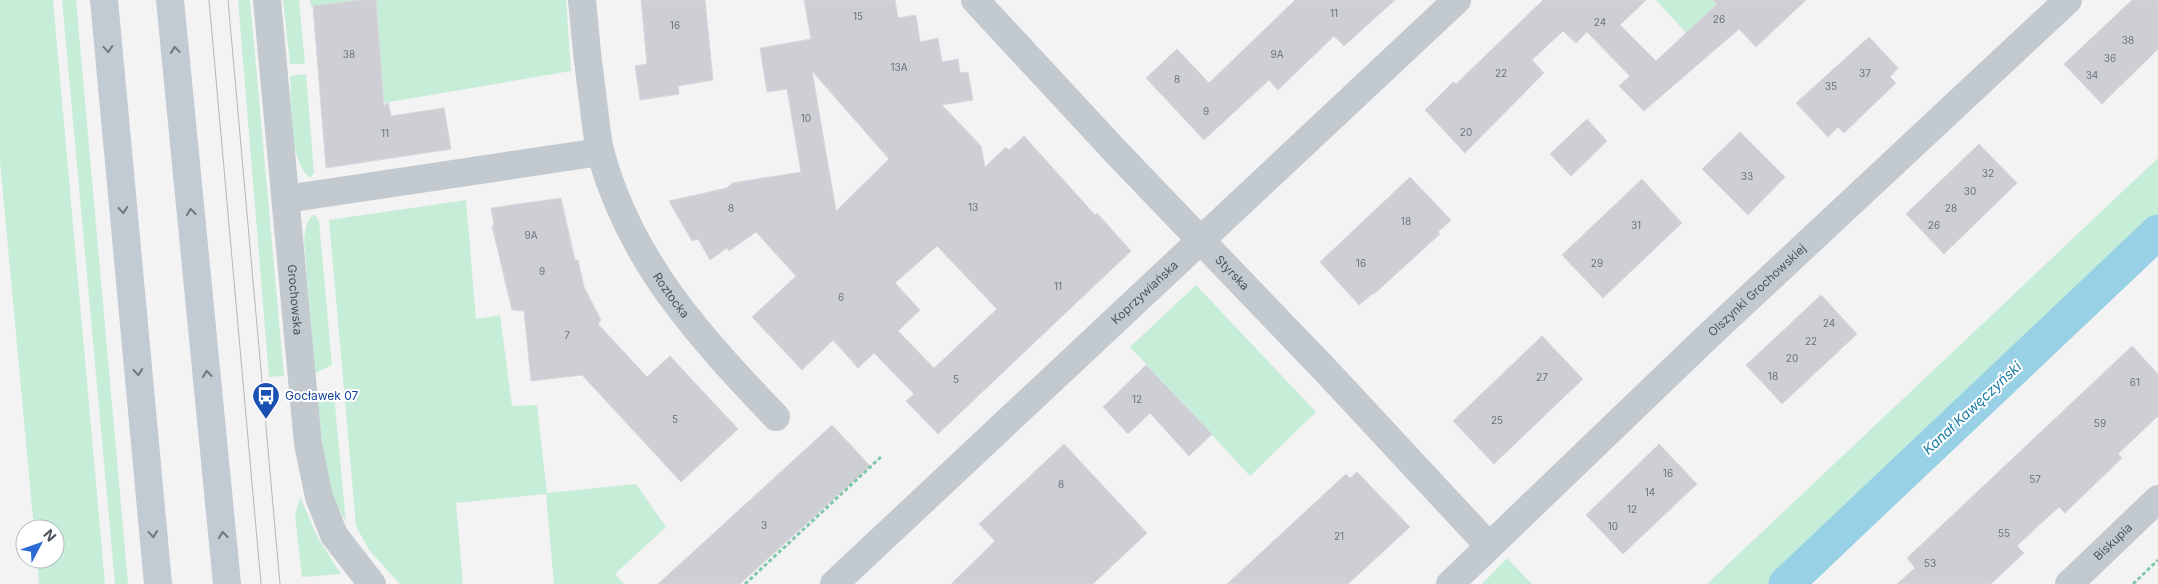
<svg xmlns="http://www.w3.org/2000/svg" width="2158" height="584" font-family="Inter,sans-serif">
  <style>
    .green { fill: #c6edd8 }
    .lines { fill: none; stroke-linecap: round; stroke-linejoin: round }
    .canal { stroke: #98d0e5; stroke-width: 35 }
    .building { fill: #cdcfd4; stroke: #d7d8dd; fill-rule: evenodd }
    .path { stroke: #81c8aa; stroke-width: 3; stroke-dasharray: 4 2.5; stroke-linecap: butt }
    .minor { stroke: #c2c9cf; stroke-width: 28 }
    .secondary { stroke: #c2cad4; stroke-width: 28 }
    .tram { stroke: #b5b7bc; stroke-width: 1 }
    .oneway { stroke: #6f7781 }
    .labels { text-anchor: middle; stroke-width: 4; stroke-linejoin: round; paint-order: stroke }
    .number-label { font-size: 10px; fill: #6c737c }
    .street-label { font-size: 12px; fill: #4c545e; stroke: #fff }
    .transit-label { font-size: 12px; fill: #164399; stroke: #fff; text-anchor: start }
    .water-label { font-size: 14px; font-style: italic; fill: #1a7da3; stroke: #fff }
  </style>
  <rect width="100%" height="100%" fill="#f4f3f3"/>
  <!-- green -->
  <g class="green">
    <polygon points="0,0 53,0 105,584 39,584 37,559 55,559 55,529 34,529 0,161"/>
    <polygon points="62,0 76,0 128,584 115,584"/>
    <polygon points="238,0 250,0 284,376 269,377"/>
    <polygon points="283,0 299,0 305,64 290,64"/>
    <polygon points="310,0 361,0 311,7"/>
    <polygon points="376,0 566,0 571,71 384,103"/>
    <polygon points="1656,0 1721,0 1686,33"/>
    <path d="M306,74L314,173L310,178C288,161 292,103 290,76Z"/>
    <polygon points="2158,158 2158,250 1812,584 1707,584"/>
    <polygon points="466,200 476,319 500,315 512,406 537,405 547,493 636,484 666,527 615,574 624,584 554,584 546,494 456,503 463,584 400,584 369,550 356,526 329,220"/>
    <path d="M314,214L319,221L332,365L315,373L304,240C305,230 306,221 314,214Z"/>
    <polygon points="1196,285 1316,412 1250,476 1130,347"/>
    <path d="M331,392L334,395L346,522C323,485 322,436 317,394Z"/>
    <polygon points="300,497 318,538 341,574 302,577 295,516"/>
    <polygon points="1507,558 1532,584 1482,584"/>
  </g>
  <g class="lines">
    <!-- canal -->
    <polyline class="canal" points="1786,584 2158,232"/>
  </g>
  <!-- building -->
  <g class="building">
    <polygon points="361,0 376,0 384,106 388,102 391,116 444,108 451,149 326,168 313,6"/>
    <polygon points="641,0 705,0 713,80 678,86 679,94 640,100 635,66 647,64"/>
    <path d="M804,0H895L898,18L916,15L920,42L938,38L942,62L958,59L960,73L968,72L973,100L942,105L981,146L985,167L1006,147L1009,150L1024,136L1095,215L1097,213L1131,251L938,434L906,401L914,394L874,353L858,368L833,340L802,370L752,317L796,276L756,232L729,251L727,248L710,260L698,239L692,241L669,201L727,188L732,183L801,172L787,89L767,92L760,48L811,39ZM812,71L889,159L836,211ZM937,246L997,309L934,368L898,331L920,310L895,283Z"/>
    <polygon points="1295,0 1395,0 1344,46 1334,36 1278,90 1269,80 1204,140 1146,78 1177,49 1209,83"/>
    <polygon points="1543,0 1646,0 1620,25 1656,61 1717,4 1713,0 1806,0 1756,47 1739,29 1644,111 1619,86 1630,76 1587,32 1576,43 1563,31 1532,60 1544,73 1465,153 1425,110 1453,82 1456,84"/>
    <polygon points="2132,0 2158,0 2158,49 2102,104 2064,64"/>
    <polygon points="1869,37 1898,68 1890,77 1896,83 1844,133 1838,127 1828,137 1796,103"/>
    <polygon points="1587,119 1607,141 1571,176 1550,154"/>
    <polygon points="1740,132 1785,177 1748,215 1702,169"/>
    <polygon points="1979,144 2017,183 1944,254 1906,214"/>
    <polygon points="1410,177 1451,220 1438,232 1440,234 1373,295 1372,294 1359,305 1320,262"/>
    <polygon points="1642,179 1682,223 1603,298 1562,255"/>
    <polygon points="561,198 575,260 578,260 584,287 601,320 598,324 647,377 670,356 738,429 681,482 582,375 531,381 524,311 512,310 492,226 494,225 491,208"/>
    <polygon points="1821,295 1857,334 1782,404 1746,365"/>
    <polygon points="1542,336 1583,379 1494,464 1453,421"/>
    <polygon points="2132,346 2158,374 2158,416 2118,454 2122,458 2065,513 2059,507 2038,526 2017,546 2024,553 1991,584 1897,584 1915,568 1907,558"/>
    <polygon points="1146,365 1212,434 1189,456 1150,413 1128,434 1103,407"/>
    <polygon points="832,425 870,466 740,584 658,584"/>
    <polygon points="1064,444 1147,533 1093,584 951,584 995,541 979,524"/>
    <polygon points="1659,444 1697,484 1623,554 1586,515"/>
    <polygon points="1357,472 1410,527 1348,584 1227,584 1346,474 1350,478"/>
  </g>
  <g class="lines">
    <!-- path -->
    <g class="path">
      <polyline points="745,584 882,456"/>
      <polyline points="2133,584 2158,560"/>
    </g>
    <!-- minor -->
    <g class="minor">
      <path id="s1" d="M267,0L308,444L319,497L334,535L372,584"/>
      <path id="s2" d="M582,0C585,37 589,73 594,109C596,124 597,140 601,154C631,263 700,337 776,417"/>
      <path id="s3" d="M975,0L1116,152L1330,375L1489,546"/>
      <polyline points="286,199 600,152"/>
      <path id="s4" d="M834,584L1457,0"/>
      <path id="s5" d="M1450,584L1705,339L2068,0"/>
      <path id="s6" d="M2069,584L2158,499"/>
    </g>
    <!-- secondary -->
    <g class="secondary">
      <polyline points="104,0 158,584"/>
      <polyline points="170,0 227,584"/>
    </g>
    <!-- tram -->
    <g class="tram">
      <polyline points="209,0 261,584"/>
      <polyline points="228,0 280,584"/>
    </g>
  </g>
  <!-- one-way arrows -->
  <defs><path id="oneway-chevron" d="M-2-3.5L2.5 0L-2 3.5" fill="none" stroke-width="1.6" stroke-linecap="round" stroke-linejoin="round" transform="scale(1.25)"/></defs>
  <g class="oneway">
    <use href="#oneway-chevron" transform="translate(108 49) rotate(85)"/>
    <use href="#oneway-chevron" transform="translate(175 50) rotate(-96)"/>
    <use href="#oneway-chevron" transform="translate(123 210) rotate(85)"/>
    <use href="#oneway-chevron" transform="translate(191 212) rotate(-96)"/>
    <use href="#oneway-chevron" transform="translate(138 372) rotate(85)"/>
    <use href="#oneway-chevron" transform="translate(207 374) rotate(-96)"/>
    <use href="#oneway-chevron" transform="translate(153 534) rotate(85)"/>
    <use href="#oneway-chevron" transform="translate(223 535) rotate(-96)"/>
  </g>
  <!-- icons -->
  <defs>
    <symbol id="bus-pin" viewBox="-11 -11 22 30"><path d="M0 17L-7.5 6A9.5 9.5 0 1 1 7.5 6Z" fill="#1a4fb4" stroke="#fff"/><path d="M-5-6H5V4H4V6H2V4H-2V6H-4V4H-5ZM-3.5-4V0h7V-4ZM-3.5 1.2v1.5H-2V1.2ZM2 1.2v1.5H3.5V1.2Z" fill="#fff"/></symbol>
  </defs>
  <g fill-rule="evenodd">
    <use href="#bus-pin" x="250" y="380" width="32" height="43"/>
  </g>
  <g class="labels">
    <!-- number labels -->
    <g class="number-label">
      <text x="1334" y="17">11</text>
      <text x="858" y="20">15</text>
      <text x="1719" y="23">26</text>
      <text x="1600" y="26">24</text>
      <text x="675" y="29">16</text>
      <text x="2128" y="44">38</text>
      <text x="349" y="58">38</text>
      <text x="1277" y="58">9A</text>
      <text x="2110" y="62">36</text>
      <text x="899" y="71">13A</text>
      <text x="1501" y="77">22</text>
      <text x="1865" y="77">37</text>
      <text x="2092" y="79">34</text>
      <text x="1177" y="83">8</text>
      <text x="1831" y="90">35</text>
      <text x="1206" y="115">9</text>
      <text x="806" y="122">10</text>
      <text x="1466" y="136">20</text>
      <text x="385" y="137">11</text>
      <text x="1988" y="177">32</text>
      <text x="1747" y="180">33</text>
      <text x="1970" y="195">30</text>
      <text x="973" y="211">13</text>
      <text x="731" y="212">8</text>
      <text x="1951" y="212">28</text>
      <text x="1406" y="225">18</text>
      <text x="1636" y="229">31</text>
      <text x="1934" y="229">26</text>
      <text x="531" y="239">9A</text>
      <text x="1361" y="267">16</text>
      <text x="1597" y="267">29</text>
      <text x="542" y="275">9</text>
      <text x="1058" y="290">11</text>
      <text x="841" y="301">6</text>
      <text x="1829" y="327">24</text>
      <text x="567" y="339">7</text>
      <text x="1811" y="345">22</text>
      <text x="1792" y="362">20</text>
      <text x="1773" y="380">18</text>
      <text x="1542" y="381">27</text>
      <text x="956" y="383">5</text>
      <text x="2135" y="386">61</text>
      <text x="1137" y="403">12</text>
      <text x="675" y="423">5</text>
      <text x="1497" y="424">25</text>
      <text x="2100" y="427">59</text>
      <text x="1668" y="477">16</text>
      <text x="2035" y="483">57</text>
      <text x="1061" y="488">8</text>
      <text x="1650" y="496">14</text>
      <text x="1632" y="513">12</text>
      <text x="764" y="529">3</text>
      <text x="1613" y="530">10</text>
      <text x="2004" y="537">55</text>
      <text x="1339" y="540">21</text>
      <text x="1930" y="567">53</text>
    </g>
    <!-- street labels -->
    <g class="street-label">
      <text dy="4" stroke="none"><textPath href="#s3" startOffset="375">Styrska</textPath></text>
      <text dy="4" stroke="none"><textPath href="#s5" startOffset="425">Olszynki Grochowskiej</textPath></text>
      <text dy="4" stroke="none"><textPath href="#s4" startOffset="426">Koprzywiańska</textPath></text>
      <text dy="4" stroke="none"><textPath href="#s2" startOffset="314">Roztocka</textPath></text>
      <text dy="4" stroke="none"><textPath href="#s1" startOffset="301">Grochowska</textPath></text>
      <text dy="4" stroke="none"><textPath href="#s6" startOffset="61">Biskupia</textPath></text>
    </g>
    <!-- transit labels -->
    <g class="transit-label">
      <text x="285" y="400">Gocławek 07</text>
    </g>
    <!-- water labels -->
    <g class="water-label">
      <text transform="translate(1972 408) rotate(-43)" y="5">Kanał Kawęczyński</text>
    </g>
  </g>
  <!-- north arrow -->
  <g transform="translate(40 544) rotate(49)"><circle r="24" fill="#ffffff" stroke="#b7bbbf"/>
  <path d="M0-4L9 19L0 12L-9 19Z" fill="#2c6bd5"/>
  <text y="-8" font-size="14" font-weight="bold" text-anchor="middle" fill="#4c545e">N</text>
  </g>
</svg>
